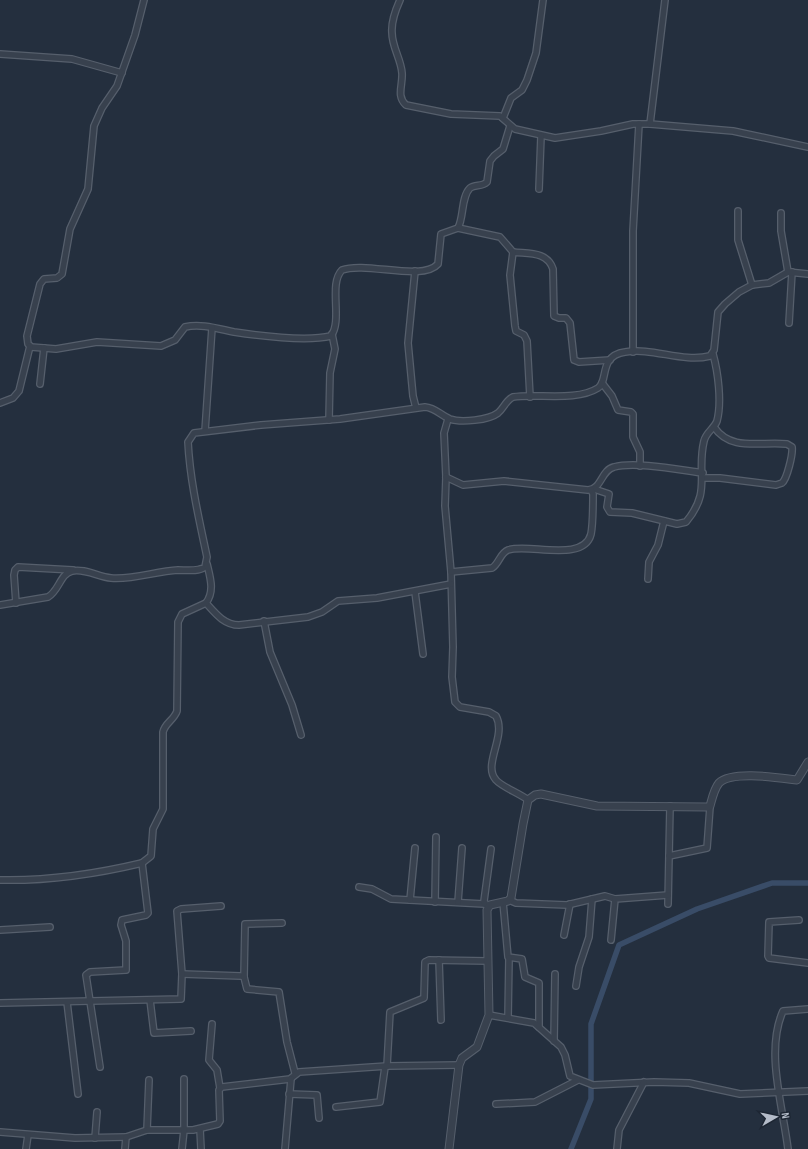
<svg xmlns="http://www.w3.org/2000/svg" width="808" height="1149" font-family="'Sofia Sans Condensed',sans-serif">
  <style>
    .lines { fill: none; stroke-linecap: round; stroke-linejoin: round }
    .canal { stroke: #394c67; stroke-width: 5.5 }
    .minor-casing { stroke: #565f6c; stroke-width: 8 }
    .tertiary-casing { stroke: #565f6c; stroke-width: 9 }
    .minor { stroke: #38414e; stroke-width: 5.5 }
    .tertiary { stroke: #38414e; stroke-width: 7 }
  </style>
  <rect width="100%" height="100%" fill="#242f3e"/>
  <g class="lines">
    <!-- canal -->
    <polyline class="canal" points="571,1149 591,1099 591,1024 619,945 697,909 772,883 808,883"/>
    <defs>
      <g id="minor">
        <path d="M144,0L135,35L117,86L102,108L94,126L88,189L70,229L62,274L57,278L44,279L40,284L27,336L28,344L31,347L56,349L97,342L161,346L175,340L185,327C201,323 219,329 234,332C261,336 305,342 331,336C343,320 328,284 342,270C366,261 422,282 438,264L441,234L458,228C464,217 461,197 470,188C475,184 482,187 487,182L490,161L494,156L503,149L510,126"/>
        <path d="M400,0C395,11 391,22 392,33C392,47 401,59 402,73C403,85 396,96 406,105L451,114L500,116L515,129L555,138L601,131L633,124H650L733,131L808,147"/>
        <polyline points="0,54 72,59 122,73"/>
        <polyline points="503,118 511,98 522,90 527,80 536,53 543,0"/>
        <polyline points="650,124 665,0"/>
        <polyline points="539,189 541,136"/>
        <polyline points="738,211 738,240 752,285"/>
        <polyline points="781,213 781,231 788,272"/>
        <path d="M458,228L500,237L513,252C528,254 547,251 553,269L554,316L559,318H566L570,323L574,360L579,362L610,360"/>
        <polyline points="513,252 510,275 515,326 516,331 524,335 527,341 530,397"/>
        <polyline points="415,271 408,343 413,396 416,408"/>
        <polyline points="789,323 792,272"/>
        <polyline points="633,352 633,231 639,124"/>
        <polyline points="602,383 612,396 618,410 631,412 633,414 633,437 640,452 640,466"/>
        <polyline points="40,384 44,348"/>
        <polyline points="0,403 13,398 19,391 30,346"/>
        <path d="M448,419L444,433L446,477L445,506L451,572L453,647L452,677L455,702L460,707L489,712L496,716C507,736 482,765 496,780C502,787 519,793 528,800"/>
        <polyline points="329,420 330,373 335,349 332,334"/>
        <polyline points="205,431 212,328"/>
        <path d="M446,477L463,485L504,481L588,490C602,489 601,470 614,467C635,461 680,470 703,473"/>
        <path d="M703,478H720L776,485L782,483C787,479 793,454 792,447L787,444C761,441 731,452 714,427"/>
        <path d="M594,489L609,494L607,507L610,512L632,513L677,524L686,522C712,491 696,474 704,441C706,432 714,429 717,421C722,402 718,372 713,354"/>
        <path d="M451,572L492,568C499,564 500,553 508,550C528,543 584,563 591,534C593,524 593,505 593,494L591,490"/>
        <polyline points="648,579 649,562 658,545 664,521"/>
        <polyline points="415,592 423,654"/>
        <polyline points="16,603 14,575 15,570 18,567 73,570"/>
        <path d="M206,603C215,613 224,625 239,625L308,617L322,612L338,601L377,598L451,584"/>
        <path d="M0,605L48,597C59,591 60,574 72,571C84,568 99,577 111,578C133,580 156,571 178,570C186,570 198,572 205,567L207,557C199,519 190,481 188,442L194,433L261,425L340,419L425,407C436,408 440,415 450,419C461,423 489,420 498,413C504,408 506,400 513,397C536,393 576,402 598,388C609,381 598,356 625,352C653,347 682,363 710,356L714,350L718,312L725,304L739,292L752,285L769,283L788,272L808,274"/>
        <polyline points="264,621 270,652 292,705 301,735"/>
        <polyline points="669,856 707,848 710,807"/>
        <path d="M0,880C48,881 96,874 142,863L151,856L153,829L163,809V732C165,723 174,720 177,711L178,622L182,614L206,603C215,591 210,577 207,564"/>
        <polyline points="359,887 372,889 391,899 484,904"/>
        <polyline points="410,900 415,848"/>
        <polyline points="509,900 516,903 567,905 605,896 615,899"/>
        <polyline points="435,902 436,837"/>
        <polyline points="458,902 462,848"/>
        <polyline points="503,902 508,957 522,959 525,977 539,983 539,1027"/>
        <polyline points="668,904 670,806"/>
        <polyline points="486,905 484,901 491,849"/>
        <polyline points="799,920 769,922 768,956 769,958 808,963"/>
        <polyline points="0,930 50,927"/>
        <polyline points="564,935 570,904"/>
        <polyline points="611,940 615,899 668,895"/>
        <polyline points="439,960 441,1020"/>
        <polyline points="182,974 241,976 244,977 247,989 279,992 287,1042 295,1073"/>
        <polyline points="244,977 245,924 282,923"/>
        <polyline points="576,986 579,967 589,937 592,899"/>
        <polyline points="150,1000 154,1033 191,1031"/>
        <polyline points="67,1002 78,1094"/>
        <polyline points="0,1003 181,999 182,974 177,911 181,909 221,906"/>
        <polyline points="489,1015 534,1023 561,1047 565,1055 570,1076 593,1085 654,1082 689,1083 740,1094 808,1091"/>
        <polyline points="508,1018 509,958"/>
        <polyline points="212,1024 209,1060 217,1070 220,1088"/>
        <polyline points="554,1041 555,974"/>
        <polyline points="387,1066 390,1012 424,998 425,962 429,960 488,961"/>
        <polyline points="100,1067 86,975 90,972 126,970 126,941 121,925 122,920 146,915 148,913 142,863"/>
        <polyline points="289,1094 317,1095 319,1118"/>
        <polyline points="496,1104 535,1102 578,1080"/>
        <polyline points="336,1107 380,1102 385,1067"/>
        <polyline points="200,1129 201,1149"/>
        <polyline points="147,1130 149,1080"/>
        <polyline points="0,1132 75,1138 126,1137"/>
        <polyline points="95,1138 97,1112"/>
        <polyline points="26,1149 28,1135"/>
        <polyline points="125,1149 126,1137 147,1130 193,1130 218,1124 220,1121 219,1090 222,1087 290,1079 299,1072 387,1066 459,1065"/>
        <polyline points="182,1149 184,1130 184,1079"/>
        <polyline points="285,1149 291,1079"/>
        <polyline points="617,1149 619,1130 644,1082"/>
        <path d="M788,1149C783,1107 765,1051 783,1011L808,1009"/>
      </g>
      <path id="tertiary" d="M449,1149L459,1065L462,1058L477,1047L489,1015L487,910L490,905L508,901L511,898L523,824L528,800L535,795L541,794L597,806L707,807L710,806C712,799 714,789 719,783C732,770 780,778 797,780L808,762"/>
    </defs>
    <!-- minor casing -->
    <use href="#minor" class="minor-casing"/>
    <!-- tertiary casing -->
    <use href="#tertiary" class="tertiary-casing"/>
    <!-- minor -->
    <use href="#minor" class="minor"/>
    <!-- tertiary -->
    <use href="#tertiary" class="tertiary"/>
  </g>
  <!-- north arrow -->
  <g transform="translate(776 1117) rotate(81)" stroke="#1d2633" stroke-width="3" paint-order="stroke">
  <path d="M0-3L7 15L0 10L-7 15Z" fill="#b4bcc9"/>
  <text y="-6" font-size="11" font-weight="bold" text-anchor="middle" fill="#b4bcc9">N</text>
  </g>
</svg>
